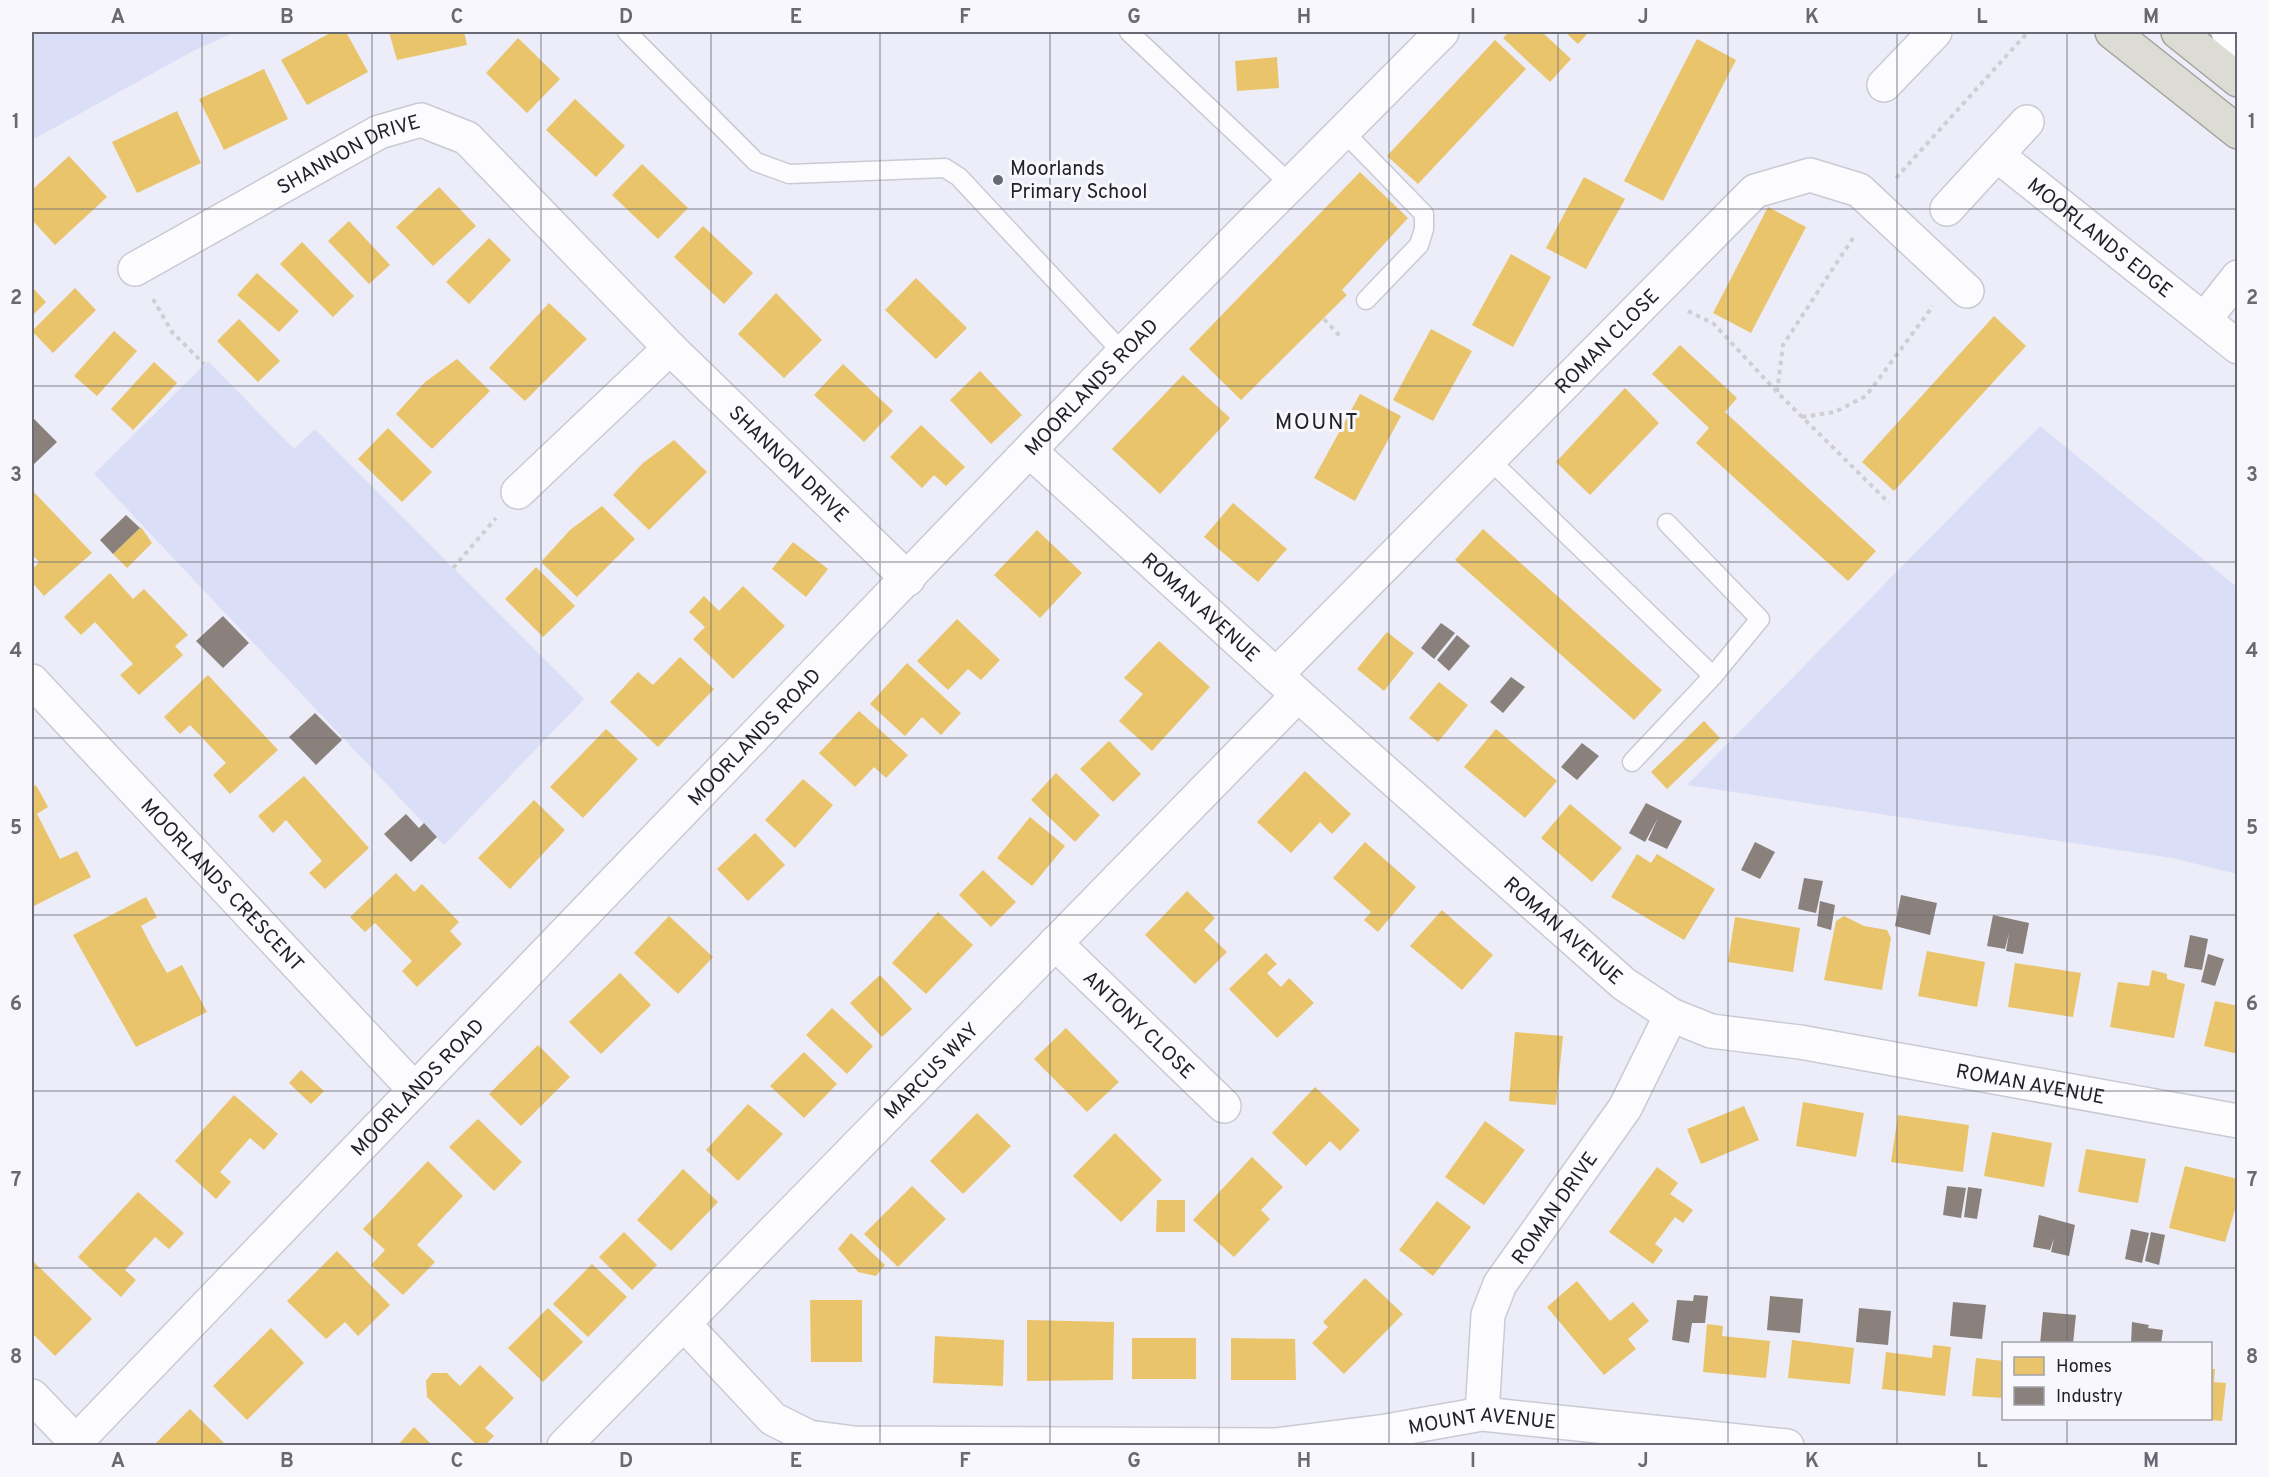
<svg xmlns="http://www.w3.org/2000/svg" width="2269" height="1477" font-family="Overpass,sans-serif">
  <style>
    .green { fill: #dbdef7 }
    .homes { fill: #e9c46a }
    .industry { fill: #8a817c }
    .lines { fill: none; stroke-linecap: round; stroke-linejoin: round }
    .service-casing { stroke: #c9cad4; stroke-width: 21 }
    .minor-casing { stroke: #c9cad4; stroke-width: 36 }
    .trunk-casing { stroke: #a2a39c; stroke-width: 36 }
    .path { stroke: #cfcfd3; stroke-width: 4; stroke-dasharray: 4.5 4.5; stroke-linecap: butt }
    .service { stroke: #fcfcfe; stroke-width: 18 }
    .minor { stroke: #fcfcfe; stroke-width: 33 }
    .trunk { stroke: #dcdcd4; stroke-width: 33 }
    .grid { fill: none; stroke: #686973; stroke-width: 1.5; stroke-opacity: 0.55 }
    .poi-dot { fill: #686973; stroke: #f7f7fd; stroke-width: 2 }
    .labels { text-anchor: middle; stroke-width: 6; stroke-linejoin: round; paint-order: stroke }
    .street-label { font-size: 20px; fill: #21222c; stroke: #f7f7fd }
    .poi-label { font-size: 20px; fill: #21222c; stroke: #f7f7fd; text-anchor: start }
    .quarter-label { font-size: 22px; letter-spacing: 1.5px; fill: #21222c; stroke: #f7f7fd }
    .neatline { fill: none; stroke: #686973; stroke-width: 2 }
    .grid-label { font-size: 20px; text-anchor: middle; font-weight: bold; fill: #686973 }
  </style>
  <rect width="100%" height="100%" fill="#ecedf8"/>
  <!-- green -->
  <g class="green">
    <polygon points="32,32 236,32 195,50 32,140"/>
    <polygon points="208,361 294,449 315,429 584,699 444,845 94,474"/>
    <polygon points="2040,426 2237,587 2237,874 2172,858 1687,785"/>
  </g>
  <!-- homes -->
  <g class="homes">
    <polygon points="332,32 346,32 368,72 307,105 281,60"/>
    <polygon points="389,32 464,32 467,45 397,60"/>
    <polygon points="1509,32 1542,32 1571,59 1550,82 1503,38"/>
    <polygon points="1565,32 1589,32 1578,44"/>
    <polygon points="518,38 560,79 527,113 486,73"/>
    <polygon points="1697,39 1736,60 1663,201 1624,181"/>
    <polygon points="1495,40 1526,69 1418,184 1387,156"/>
    <polygon points="1277,57 1279,88 1237,91 1235,61"/>
    <polygon points="264,69 288,119 224,150 199,99"/>
    <polygon points="575,99 625,146 596,177 546,130"/>
    <polygon points="177,111 201,163 137,193 112,142"/>
    <polygon points="69,156 107,197 55,245 32,220 32,190"/>
    <polygon points="642,164 688,208 658,239 612,195"/>
    <polygon points="1360,172 1408,218 1342,290 1347,295 1241,400 1189,349"/>
    <polygon points="1584,177 1625,199 1586,269 1546,248"/>
    <polygon points="439,187 476,226 433,266 396,227"/>
    <polygon points="1768,207 1806,227 1751,333 1713,313"/>
    <polygon points="349,221 390,265 369,284 328,241"/>
    <polygon points="703,226 753,273 724,304 674,257"/>
    <polygon points="489,238 511,260 469,304 446,282"/>
    <polygon points="302,242 354,296 333,317 280,264"/>
    <polygon points="1511,254 1551,277 1513,347 1472,325"/>
    <polygon points="257,273 299,311 279,332 237,295"/>
    <polygon points="916,278 967,328 936,359 885,310"/>
    <polygon points="32,287 46,302 32,316"/>
    <polygon points="75,288 96,310 53,353 32,331"/>
    <polygon points="776,293 822,340 784,378 738,334"/>
    <polygon points="549,303 587,339 525,401 489,368"/>
    <polygon points="1994,316 2026,346 1894,491 1862,462"/>
    <polygon points="239,319 280,361 258,382 217,341"/>
    <polygon points="1431,329 1472,351 1433,421 1393,400"/>
    <polygon points="114,331 137,351 97,396 74,376"/>
    <polygon points="1680,345 1737,398 1725,412 1876,551 1848,581 1696,443 1709,428 1652,374"/>
    <polygon points="457,359 490,391 432,449 396,414 425,382"/>
    <polygon points="154,362 177,383 133,430 111,409"/>
    <polygon points="843,364 893,411 864,442 814,395"/>
    <polygon points="980,371 1022,415 991,444 950,400"/>
    <polygon points="1183,375 1230,418 1160,494 1112,449"/>
    <polygon points="1625,388 1659,423 1590,495 1556,462"/>
    <polygon points="1360,394 1401,416 1355,501 1314,478"/>
    <polygon points="921,425 965,467 946,486 934,475 922,488 890,457"/>
    <polygon points="388,428 432,472 402,502 358,459"/>
    <polygon points="674,440 707,472 649,530 613,495 643,463"/>
    <polygon points="32,490 92,553 44,596 32,582 32,570 39,562 32,554"/>
    <polygon points="1233,503 1287,549 1258,582 1204,537"/>
    <polygon points="602,506 635,539 577,597 541,562 570,530"/>
    <polygon points="141,527 152,543 127,568 113,554"/>
    <polygon points="1483,529 1662,690 1634,720 1455,560"/>
    <polygon points="1037,530 1082,573 1040,618 994,575"/>
    <polygon points="793,542 828,569 806,597 772,569"/>
    <polygon points="536,567 575,606 543,637 505,599"/>
    <polygon points="110,573 133,599 144,589 188,635 175,646 183,655 139,695 120,675 133,664 95,622 81,635 64,617"/>
    <polygon points="743,586 785,626 733,679 693,639 705,627 689,612 704,596 719,611"/>
    <polygon points="957,619 1000,660 981,680 968,669 948,690 917,661"/>
    <polygon points="1387,632 1414,653 1384,691 1357,669"/>
    <polygon points="1159,641 1210,687 1152,751 1119,721 1143,694 1124,678"/>
    <polygon points="680,657 714,689 658,747 610,702 638,672 653,685"/>
    <polygon points="907,663 961,713 941,735 922,717 905,736 870,704"/>
    <polygon points="208,675 278,750 230,794 213,775 226,763 190,725 180,734 164,717"/>
    <polygon points="1439,682 1468,705 1438,742 1409,718"/>
    <polygon points="859,711 908,755 886,778 874,767 855,787 819,753"/>
    <polygon points="1704,721 1720,738 1667,789 1651,772"/>
    <polygon points="606,729 638,759 583,818 550,787"/>
    <polygon points="1496,729 1557,781 1525,818 1464,767"/>
    <polygon points="1109,741 1141,774 1113,802 1080,769"/>
    <polygon points="1305,771 1351,814 1332,834 1320,822 1291,853 1257,822"/>
    <polygon points="1056,773 1100,815 1075,842 1031,800"/>
    <polygon points="304,776 369,848 325,889 309,873 322,861 286,820 273,833 258,816"/>
    <polygon points="803,779 833,805 795,848 765,820"/>
    <polygon points="36,785 48,807 37,814 60,859 77,851 91,877 34,906 32,787"/>
    <polygon points="534,800 565,830 510,889 478,858"/>
    <polygon points="1570,804 1622,848 1592,882 1541,838"/>
    <polygon points="1030,817 1065,846 1032,886 997,858"/>
    <polygon points="755,833 785,865 748,901 717,869"/>
    <polygon points="1365,842 1416,887 1378,932 1364,920 1371,912 1333,878"/>
    <polygon points="1637,854 1651,863 1657,854 1715,889 1684,940 1611,897"/>
    <polygon points="983,870 1016,902 991,927 959,895"/>
    <polygon points="396,873 414,892 422,884 459,922 450,931 462,944 417,987 402,971 412,961 375,923 365,932 350,917"/>
    <polygon points="1187,891 1215,918 1204,930 1227,952 1195,984 1145,935"/>
    <polygon points="146,897 157,917 141,926 153,949 167,973 182,965 207,1012 136,1047 73,935"/>
    <polygon points="1442,910 1493,955 1462,990 1410,946"/>
    <polygon points="938,912 973,945 926,994 892,963"/>
    <polygon points="669,916 713,957 678,994 634,953"/>
    <polygon points="1844,916 1864,926 1887,930 1891,938 1882,990 1824,980 1836,921"/>
    <polygon points="1735,917 1800,928 1793,972 1728,962"/>
    <polygon points="1927,951 1985,962 1977,1007 1918,996"/>
    <polygon points="1266,953 1277,964 1267,973 1281,987 1289,978 1314,1003 1277,1038 1229,989"/>
    <polygon points="2015,963 2081,973 2073,1017 2008,1007"/>
    <polygon points="2152,970 2167,974 2167,979 2185,984 2174,1038 2110,1027 2118,982 2149,986"/>
    <polygon points="620,973 651,1005 601,1054 569,1022"/>
    <polygon points="880,975 912,1009 882,1037 850,1003"/>
    <polygon points="2215,1001 2238,1006 2238,1054 2204,1046"/>
    <polygon points="832,1008 873,1046 847,1074 806,1035"/>
    <polygon points="1066,1028 1119,1082 1087,1112 1034,1059"/>
    <polygon points="1515,1032 1563,1036 1556,1105 1509,1101"/>
    <polygon points="538,1045 570,1077 521,1126 489,1094"/>
    <polygon points="804,1052 837,1084 804,1118 770,1086"/>
    <polygon points="301,1070 324,1091 311,1104 289,1083"/>
    <polygon points="1315,1087 1360,1130 1340,1151 1330,1141 1306,1166 1272,1133"/>
    <polygon points="234,1095 278,1134 264,1150 250,1138 220,1172 231,1182 216,1199 175,1161"/>
    <polygon points="1803,1102 1864,1113 1856,1157 1796,1146"/>
    <polygon points="748,1104 783,1134 738,1181 706,1150"/>
    <polygon points="1744,1106 1759,1140 1701,1164 1687,1129"/>
    <polygon points="977,1113 1011,1146 963,1194 930,1161"/>
    <polygon points="1898,1115 1969,1125 1963,1172 1891,1162"/>
    <polygon points="478,1119 522,1162 494,1191 449,1147"/>
    <polygon points="1485,1121 1525,1150 1484,1205 1445,1177"/>
    <polygon points="1992,1132 2052,1143 2044,1187 1984,1176"/>
    <polygon points="1115,1133 1162,1180 1121,1222 1073,1176"/>
    <polygon points="2086,1149 2146,1159 2138,1203 2078,1192"/>
    <polygon points="1252,1157 1283,1187 1261,1210 1270,1219 1234,1257 1193,1220"/>
    <polygon points="428,1161 463,1196 417,1245 435,1262 403,1295 371,1265 385,1250 363,1229"/>
    <polygon points="2185,1166 2238,1179 2238,1200 2225,1242 2169,1228"/>
    <polygon points="1657,1167 1678,1183 1670,1194 1693,1210 1683,1223 1675,1217 1655,1244 1663,1250 1653,1264 1609,1232"/>
    <polygon points="683,1169 718,1202 671,1251 637,1220"/>
    <polygon points="912,1186 946,1219 898,1267 864,1234"/>
    <polygon points="138,1192 184,1233 169,1249 155,1237 125,1270 136,1280 121,1297 78,1257"/>
    <polygon points="1157,1200 1185,1200 1185,1232 1156,1232"/>
    <polygon points="1437,1201 1471,1227 1433,1276 1399,1250"/>
    <polygon points="624,1232 657,1265 632,1290 599,1257"/>
    <polygon points="851,1233 885,1265 876,1276 858,1272 838,1249"/>
    <polygon points="337,1251 390,1305 358,1336 345,1322 326,1339 287,1301"/>
    <polygon points="32,1260 92,1319 55,1356 32,1333"/>
    <polygon points="592,1264 627,1297 588,1337 553,1304"/>
    <polygon points="1365,1278 1403,1314 1344,1374 1312,1343 1328,1327 1323,1322"/>
    <polygon points="1577,1281 1610,1321 1633,1302 1649,1321 1628,1339 1636,1349 1604,1375 1547,1307"/>
    <polygon points="810,1300 862,1300 862,1362 811,1362"/>
    <polygon points="548,1308 583,1342 543,1382 508,1348"/>
    <polygon points="1027,1320 1114,1322 1113,1380 1027,1381"/>
    <polygon points="1707,1324 1723,1326 1722,1336 1770,1341 1766,1378 1703,1372"/>
    <polygon points="271,1328 304,1363 247,1420 213,1386"/>
    <polygon points="935,1336 1004,1340 1003,1386 933,1383"/>
    <rect x="1132" y="1338" width="64" height="41"/>
    <polygon points="1231,1338 1295,1339 1296,1380 1231,1380"/>
    <polygon points="1792,1340 1854,1348 1850,1384 1788,1378"/>
    <polygon points="1933,1345 1951,1347 1945,1396 1882,1389 1886,1352 1932,1358"/>
    <polygon points="1976,1358 2004,1361 2004,1398 1972,1396"/>
    <polygon points="480,1365 514,1398 485,1428 494,1436 484,1446 478,1446 427,1397 426,1381 432,1373 447,1373 460,1386"/>
    <polygon points="2211,1369 2215,1369 2214,1382 2226,1383 2222,1421 2211,1420"/>
    <polygon points="190,1409 224,1443 222,1446 153,1446"/>
    <polygon points="414,1427 433,1446 397,1446"/>
  </g>
  <!-- industry -->
  <g class="industry">
    <polygon points="32,417 57,442 32,466"/>
    <polygon points="126,515 140,528 113,554 100,540"/>
    <polygon points="223,616 249,643 223,668 196,641"/>
    <polygon points="1441,623 1455,633 1434,659 1421,648"/>
    <polygon points="1457,635 1470,646 1449,671 1437,660"/>
    <polygon points="1511,677 1525,687 1503,713 1490,702"/>
    <polygon points="315,713 342,740 316,765 289,737"/>
    <polygon points="1582,743 1599,756 1577,780 1561,767"/>
    <polygon points="1646,803 1682,821 1667,849 1648,840 1658,818 1645,842 1629,833"/>
    <polygon points="406,814 419,828 424,823 437,837 411,862 384,834"/>
    <polygon points="1755,842 1775,852 1760,879 1741,870"/>
    <polygon points="1804,878 1823,881 1816,913 1798,909"/>
    <polygon points="1901,895 1937,903 1930,935 1895,926"/>
    <polygon points="1820,901 1835,905 1831,930 1817,926"/>
    <polygon points="1993,915 2029,923 2023,954 2006,951 2009,933 2005,949 1987,946"/>
    <polygon points="2190,935 2208,939 2202,970 2184,967"/>
    <polygon points="2208,954 2224,959 2215,986 2201,982"/>
    <polygon points="1947,1186 1966,1188 1961,1218 1943,1215"/>
    <polygon points="1968,1187 1982,1189 1977,1219 1964,1217"/>
    <polygon points="2039,1215 2075,1225 2069,1256 2051,1252 2054,1238 2050,1250 2033,1247"/>
    <polygon points="2131,1229 2149,1233 2142,1263 2125,1259"/>
    <polygon points="2151,1232 2165,1235 2159,1265 2145,1261"/>
    <polygon points="1694,1295 1708,1296 1705,1323 1692,1323 1689,1343 1672,1340 1677,1300 1693,1301"/>
    <polygon points="1770,1296 1803,1299 1800,1333 1767,1330"/>
    <polygon points="1953,1302 1986,1305 1982,1339 1950,1336"/>
    <polygon points="1859,1308 1891,1311 1888,1345 1856,1342"/>
    <polygon points="2043,1312 2076,1315 2073,1344 2040,1344"/>
    <polygon points="2132,1322 2149,1325 2148,1328 2163,1330 2161,1344 2131,1344"/>
  </g>
  <g class="lines">
    <defs>
      <g id="service">
        <polyline points="627,32 756,162 789,174 945,168 959,177 1123,353"/>
        <polyline points="1129,32 1290,184"/>
        <polyline points="1343,131 1424,214 1424,229 1419,245 1366,300"/>
        <polyline points="1490,460 1713,676 1760,619 1667,523"/>
        <polyline points="1632,762 1713,676"/>
      </g>
      <g id="minor">
        <polyline points="2228,32 2238,40"/>
        <polyline points="1884,85 1935,32"/>
        <path id="s1" d="M1997,155L2238,347"/>
        <polyline points="1947,209 2027,122"/>
        <path id="s2" d="M135,269L379,132L421,120L467,138L670,348L908,579"/>
        <polyline points="2204,320 2238,277"/>
        <path id="s3" d="M1031,452L1298,695L1624,984L1671,1015L1711,1031L1800,1042L2238,1121"/>
        <polyline points="518,492 670,348"/>
        <path id="s4" d="M1276,675L1755,191L1810,175L1859,190L1967,291"/>
        <path id="s5" d="M32,681L414,1089"/>
        <path id="s6" d="M1055,943L1224,1106"/>
        <path id="s7" d="M684,1324L773,1419L809,1437L854,1443L1275,1445L1386,1431L1482,1414L1787,1446"/>
        <polyline points="32,1396 76,1442"/>
        <path id="s8" d="M1482,1414L1488,1315L1500,1284L1625,1108L1671,1015"/>
        <path id="s9" d="M72,1446L1123,353L1442,32"/>
        <path id="s10" d="M564,1446L1298,695"/>
      </g>
      <g id="trunk">
        <polyline points="2112,32 2238,132"/>
        <polyline points="2178,32 2238,80"/>
      </g>
    </defs>
    <!-- service casing -->
    <use href="#service" class="service-casing"/>
    <!-- minor casing -->
    <use href="#minor" class="minor-casing"/>
    <!-- trunk casing -->
    <use href="#trunk" class="trunk-casing"/>
    <!-- path -->
    <g class="path">
      <polyline points="1896,178 2028,32"/>
      <polyline points="153,299 172,332 204,364"/>
      <polyline points="1688,311 1714,324 1777,392 1889,503"/>
      <polyline points="1324,319 1340,336"/>
      <polyline points="1777,392 1783,345 1855,235"/>
      <polyline points="1802,417 1835,412 1866,396 1933,306"/>
      <polyline points="453,568 496,518"/>
    </g>
    <!-- service -->
    <use href="#service" class="service"/>
    <!-- minor -->
    <use href="#minor" class="minor"/>
    <!-- trunk -->
    <use href="#trunk" class="trunk"/>
  </g>
  <!-- grid -->
  <path class="grid" d="M202,32V1446M372,32V1446M541,32V1446M711,32V1446M880,32V1446M1050,32V1446M1219,32V1446M1389,32V1446M1558,32V1446M1728,32V1446M1897,32V1446M2067,32V1344M32,209H2238M32,386H2238M32,562H2238M32,738H2238M32,915H2238M32,1091H2238M32,1268H2238M2067,1418V1446"/>
  <!-- markers -->
  <circle class="poi-dot" cx="998" cy="180" r="6"/>
  <g class="labels">
    <!-- street labels -->
    <g class="street-label">
      <text dy="7" stroke="none"><textPath href="#s2" startOffset="243">SHANNON DRIVE</textPath></text>
      <text dy="7" stroke="none"><textPath href="#s1" startOffset="132">MOORLANDS EDGE</textPath></text>
      <text dy="7" stroke="none"><textPath href="#s4" startOffset="470">ROMAN CLOSE</textPath></text>
      <text dy="7" stroke="none"><textPath href="#s9" startOffset="1470">MOORLANDS ROAD</textPath></text>
      <text dy="7" stroke="none"><textPath href="#s2" startOffset="831">SHANNON DRIVE</textPath></text>
      <text dy="7" stroke="none"><textPath href="#s3" startOffset="230">ROMAN AVENUE</textPath></text>
      <text dy="7" stroke="none"><textPath href="#s9" startOffset="984">MOORLANDS ROAD</textPath></text>
      <text dy="7" stroke="none"><textPath href="#s5" startOffset="279">MOORLANDS CRESCENT</textPath></text>
      <text dy="7" stroke="none"><textPath href="#s3" startOffset="716">ROMAN AVENUE</textPath></text>
      <text dy="7" stroke="none"><textPath href="#s6" startOffset="117">ANTONY CLOSE</textPath></text>
      <text dy="7" stroke="none"><textPath href="#s10" startOffset="525">MARCUS WAY</textPath></text>
      <text dy="7" stroke="none"><textPath href="#s3" startOffset="1220">ROMAN AVENUE</textPath></text>
      <text dy="7" stroke="none"><textPath href="#s9" startOffset="498">MOORLANDS ROAD</textPath></text>
      <text dy="7" stroke="none"><textPath href="#s8" startOffset="226">ROMAN DRIVE</textPath></text>
      <text dy="7" stroke="none"><textPath href="#s7" startOffset="846">MOUNT AVENUE</textPath></text>
    </g>
    <!-- poi labels -->
    <g class="poi-label">
      <text x="1010" y="175">Moorlands<tspan x="1010" dy="23">Primary School</tspan></text>
    </g>
    <!-- quarter labels -->
    <g class="quarter-label">
      <text x="1317" y="429">MOUNT</text>
    </g>
  </g>
  <!-- border -->
  <rect width="2269" height="1477" fill="none" stroke="#f7f7fd" stroke-width="66"/>
  <!-- legend -->
  <rect x="2002" y="1342" width="210" height="78" fill="#f7f7fd" stroke="#a1a2a9" stroke-width="1.5"/>
  <rect x="2014" y="1357" width="30" height="18" fill="#e9c46a" stroke="#a1a2a9" stroke-width="1.5"/>
  <text x="2056" y="1372" font-size="18" fill="#21222c">Homes</text>
  <rect x="2014" y="1387" width="30" height="18" fill="#8a817c" stroke="#a1a2a9" stroke-width="1.5"/>
  <text x="2056" y="1402" font-size="18" fill="#21222c">Industry</text>
  <rect x="33" y="33" width="2203" height="1411" class="neatline"/>
  <g class="grid-label">
    <text x="118" y="23">A</text>
    <text x="287" y="23">B</text>
    <text x="457" y="23">C</text>
    <text x="626" y="23">D</text>
    <text x="796" y="23">E</text>
    <text x="965" y="23">F</text>
    <text x="1134" y="23">G</text>
    <text x="1304" y="23">H</text>
    <text x="1473" y="23">I</text>
    <text x="1643" y="23">J</text>
    <text x="1812" y="23">K</text>
    <text x="1982" y="23">L</text>
    <text x="2151" y="23">M</text>
    <text x="16" y="128">1</text>
    <text x="2252" y="128">1</text>
    <text x="16" y="304">2</text>
    <text x="2252" y="304">2</text>
    <text x="16" y="481">3</text>
    <text x="2252" y="481">3</text>
    <text x="16" y="657">4</text>
    <text x="2252" y="657">4</text>
    <text x="16" y="834">5</text>
    <text x="2252" y="834">5</text>
    <text x="16" y="1010">6</text>
    <text x="2252" y="1010">6</text>
    <text x="16" y="1186">7</text>
    <text x="2252" y="1186">7</text>
    <text x="16" y="1363">8</text>
    <text x="2252" y="1363">8</text>
    <text x="118" y="1467">A</text>
    <text x="287" y="1467">B</text>
    <text x="457" y="1467">C</text>
    <text x="626" y="1467">D</text>
    <text x="796" y="1467">E</text>
    <text x="965" y="1467">F</text>
    <text x="1134" y="1467">G</text>
    <text x="1304" y="1467">H</text>
    <text x="1473" y="1467">I</text>
    <text x="1643" y="1467">J</text>
    <text x="1812" y="1467">K</text>
    <text x="1982" y="1467">L</text>
    <text x="2151" y="1467">M</text>
  </g>
</svg>
